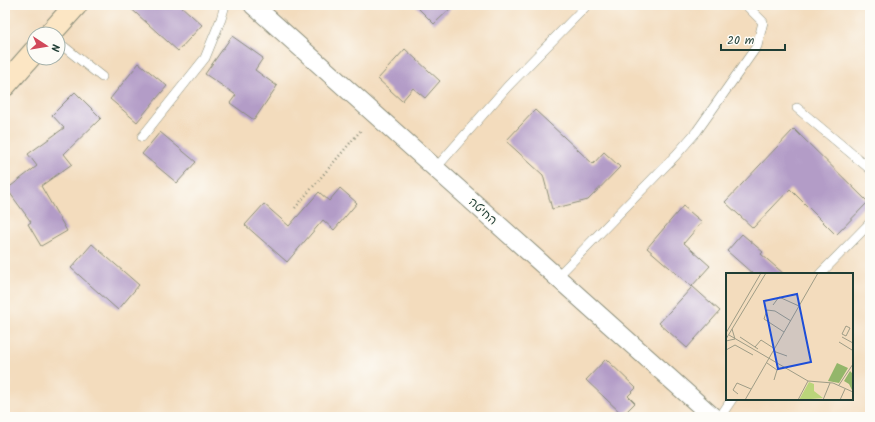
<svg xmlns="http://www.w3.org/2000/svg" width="875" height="422" font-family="Kalam,'Playpen Sans Hebrew',sans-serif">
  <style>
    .building { fill: #b39cc7 }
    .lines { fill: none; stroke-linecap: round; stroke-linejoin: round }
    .lane-casing { stroke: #898c78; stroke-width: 10 }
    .street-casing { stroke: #898c78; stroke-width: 20 }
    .secondary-casing { stroke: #898c78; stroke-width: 24 }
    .path { stroke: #898c78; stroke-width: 2.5; stroke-dasharray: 1 3; stroke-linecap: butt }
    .lane { stroke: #fff; stroke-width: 9 }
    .street { stroke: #fff; stroke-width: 18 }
    .secondary { stroke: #fce6c4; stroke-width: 22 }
    .labels { text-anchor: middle; stroke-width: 3; stroke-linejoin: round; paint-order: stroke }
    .street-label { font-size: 12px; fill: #1f3d34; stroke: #fdfcf7 }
    .inset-road { fill: none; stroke: #9e9c86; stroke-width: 1 }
    .view { fill: #1d4ed8; fill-opacity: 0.15; stroke: #1d4ed8; stroke-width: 2 }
    .inset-edge { fill: none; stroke: #1f3d34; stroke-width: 2 }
  </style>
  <rect width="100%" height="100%" fill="#fdfcf7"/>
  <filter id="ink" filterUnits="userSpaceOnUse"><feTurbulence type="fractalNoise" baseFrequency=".025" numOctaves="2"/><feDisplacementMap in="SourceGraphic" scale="8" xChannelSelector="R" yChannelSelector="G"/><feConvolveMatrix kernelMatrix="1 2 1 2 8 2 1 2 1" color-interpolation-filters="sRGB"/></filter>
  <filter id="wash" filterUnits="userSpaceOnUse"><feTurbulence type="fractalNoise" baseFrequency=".012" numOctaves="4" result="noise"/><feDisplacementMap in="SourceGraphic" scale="16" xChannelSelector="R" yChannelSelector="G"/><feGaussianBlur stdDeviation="0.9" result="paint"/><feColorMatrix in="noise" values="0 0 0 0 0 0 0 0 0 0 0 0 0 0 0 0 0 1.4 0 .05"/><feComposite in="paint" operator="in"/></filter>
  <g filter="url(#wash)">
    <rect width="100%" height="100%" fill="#f3dcbd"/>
    <g id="blocks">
      <!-- building -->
      <g class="building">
        <polygon points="127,5 180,5 202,25 178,51"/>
        <polygon points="415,5 454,5 434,24"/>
        <polygon points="232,36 263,58 255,70 277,86 254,120 230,103 236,95 205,74"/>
        <polygon points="405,49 440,81 425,98 413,88 402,101 378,79"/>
        <polygon points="139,63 167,86 137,122 110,99"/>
        <polygon points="75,92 101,118 64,154 72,164 41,186 67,231 41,246 28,224 31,222 7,189 37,166 28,154 64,128 52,115"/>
        <polygon points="535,110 593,164 604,152 620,167 588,200 552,209 543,175 506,141"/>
        <polygon points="794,129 868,202 836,235 790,189 753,228 725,202"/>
        <polygon points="160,132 196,162 177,183 142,154"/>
        <polygon points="340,188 357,203 334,230 323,220 287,262 245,225 264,204 289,226 319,192 329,201"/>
        <polygon points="683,206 702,222 684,243 710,266 692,286 720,311 687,348 659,323 692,287 647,248"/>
        <polygon points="742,234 763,252 761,254 784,274 753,274 727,251"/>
        <polygon points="92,244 139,285 118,310 71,268"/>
        <polygon points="606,359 636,388 628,396 635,403 623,415 586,380"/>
      </g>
    </g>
  </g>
  <g filter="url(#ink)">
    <use href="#blocks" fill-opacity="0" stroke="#898c78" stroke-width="1"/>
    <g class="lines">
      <defs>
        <g id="lane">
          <polyline points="58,42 102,77"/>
          <polyline points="797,108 870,169"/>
          <polyline points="142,137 205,58 221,19 225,5"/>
          <polyline points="435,169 507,87 587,5"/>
          <polyline points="820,274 870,223"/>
          <polyline points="557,277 676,155 697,131 757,46 763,22 746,5"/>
          <polyline points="720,417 732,399"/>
        </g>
        <polyline id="street" points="253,5 713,417"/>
        <g id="secondary">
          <polyline points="50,34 76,5"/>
          <polyline points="5,85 34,52"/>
        </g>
      </defs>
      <!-- lane casing -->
      <use href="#lane" class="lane-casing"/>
      <!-- street casing -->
      <use href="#street" class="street-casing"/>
      <!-- secondary casing -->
      <use href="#secondary" class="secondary-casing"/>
      <!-- path -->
      <polyline class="path" points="295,208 362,129"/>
      <!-- lane -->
      <use href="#lane" class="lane"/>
      <!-- street -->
      <use href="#street" class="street"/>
      <!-- secondary -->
      <use href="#secondary" class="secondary"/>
    </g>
  </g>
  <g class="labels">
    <!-- street labels -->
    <g class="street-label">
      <text transform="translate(483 211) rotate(42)" y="4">החיטה</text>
    </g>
  </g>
  <!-- overview -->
  <g transform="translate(726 273)">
    <rect width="127" height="127" fill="#f3dcbd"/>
    <path d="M83,109L88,111V118L97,125L73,127Z" fill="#bad57a"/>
    <path d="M111,90L122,95L113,110L102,108ZM124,98L127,101L126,117L123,111L118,108Z" fill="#93b66a"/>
    <path class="inset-road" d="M47,32L53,24L73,33M120,53L124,55L120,63L116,61ZM58,59L38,46L41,37L49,38L65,48M0,60L35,0M3,62L82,108L107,110L127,119M14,64L32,76M116,64L127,70M0,66L40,0M0,68L9,66L6,56M113,69L126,77M29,74L35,67L49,76M0,77L9,72L27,82M47,78L61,83M41,90L51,97L48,107M113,112L127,91M12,121L7,117L11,110L25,116M19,127L92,0M72,127L82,108M97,127L104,110M114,127L119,116"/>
    <path class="view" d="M71,21L85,89L52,96L38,28Z"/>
    <rect width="127" height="127" class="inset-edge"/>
  </g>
  <!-- margin -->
  <rect width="875" height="422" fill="none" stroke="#fdfcf7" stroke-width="20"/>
  <!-- north arrow -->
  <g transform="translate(46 46) rotate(102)"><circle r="19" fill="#fdfcf7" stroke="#a4b0a9"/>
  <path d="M0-3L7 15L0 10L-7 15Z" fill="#d1495b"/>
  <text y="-6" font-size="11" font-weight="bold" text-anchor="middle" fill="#1f3d34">N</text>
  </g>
  <!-- scale -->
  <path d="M721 44v6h64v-6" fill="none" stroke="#1f3d34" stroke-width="2"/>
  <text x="727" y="44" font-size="12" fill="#1f3d34" stroke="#fdfcf7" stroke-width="3" paint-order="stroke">20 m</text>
</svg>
